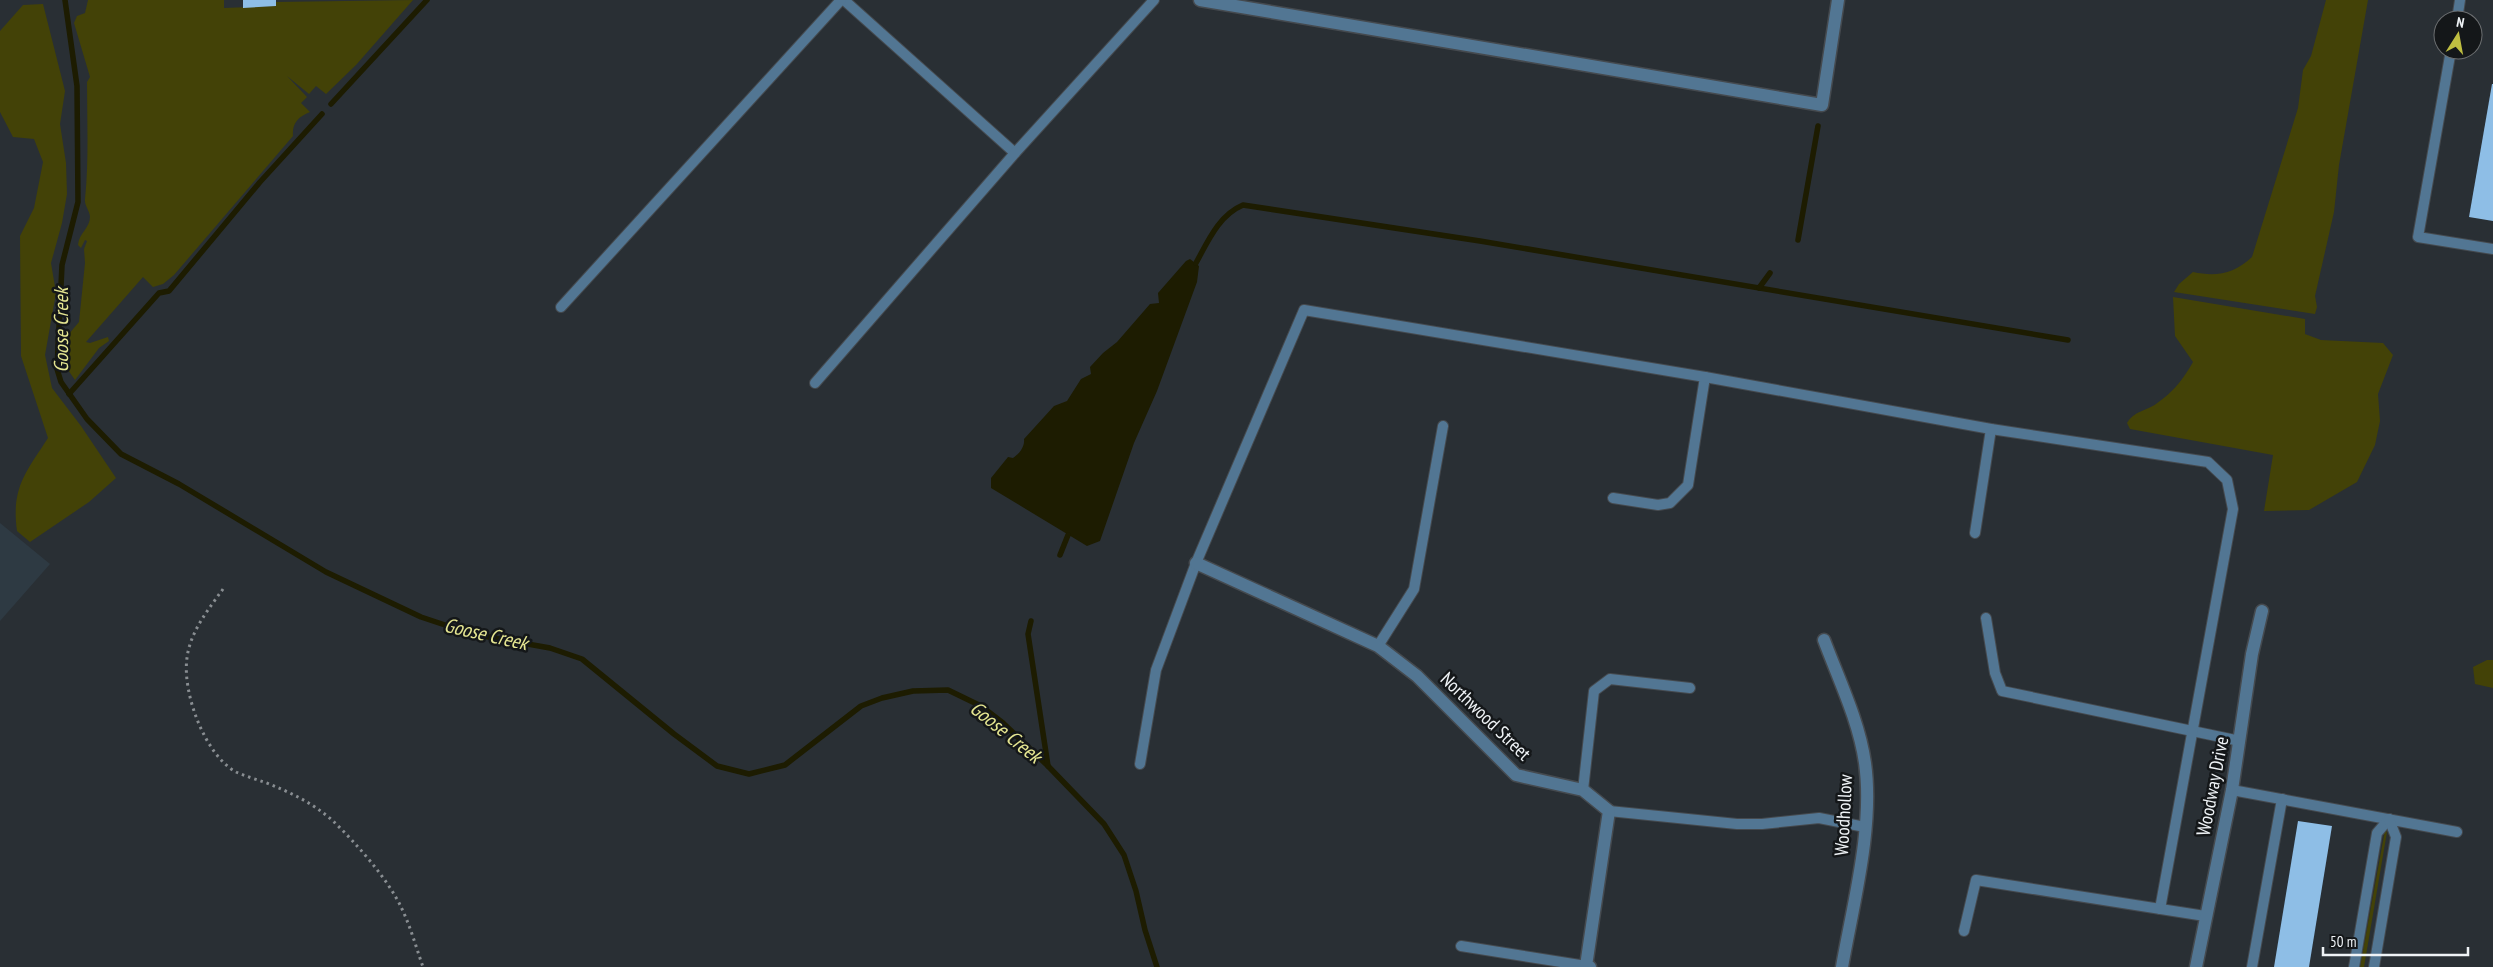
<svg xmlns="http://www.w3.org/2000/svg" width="2493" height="967" font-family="'PT Sans Narrow',sans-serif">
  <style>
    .built { fill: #2e3a43 }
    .green { fill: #434207 }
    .water { fill: #1d1c01 }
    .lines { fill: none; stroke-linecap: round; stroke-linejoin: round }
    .stream { stroke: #1d1c01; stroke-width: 5.5 }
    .building { fill: #8ebee6 }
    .lane-casing { stroke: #454a4f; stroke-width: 12 }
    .street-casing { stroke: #454a4f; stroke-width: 15 }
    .path { stroke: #898e92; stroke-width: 3; stroke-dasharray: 2.5 4; stroke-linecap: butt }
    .lane { stroke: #527693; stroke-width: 10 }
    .street { stroke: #527693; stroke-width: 12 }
    .labels { text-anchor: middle; stroke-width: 5; stroke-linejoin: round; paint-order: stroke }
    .street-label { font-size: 19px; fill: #eff3f6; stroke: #141719 }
    .water-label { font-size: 20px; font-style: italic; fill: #e5e691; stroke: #141719 }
  </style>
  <rect width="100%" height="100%" fill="#292f34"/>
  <!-- built -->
  <polygon class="built" points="0,523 50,564 0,621"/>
  <!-- green -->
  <g class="green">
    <path d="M88,0H224V8L276,6V2L413,0L356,65L326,94L316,86L309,94L287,76L307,97L301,103L310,112C298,117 292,123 293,136L174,275L163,284L153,287L143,277L86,342L90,343L108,337L109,341L99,348L75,380L68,370L70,365L68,335L79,322L85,263L84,249L87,241L85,240L81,248L78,245C79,233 90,228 90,217C90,211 84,205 85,199C89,160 87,121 87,82L90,77L74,23L77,16L85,13Z"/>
    <path d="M2326,0H2368L2339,165L2334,212L2315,296L2317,307L2315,314L2174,292L2179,284L2193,272C2216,277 2234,274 2252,257L2298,108L2303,70L2311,56Z"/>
    <path d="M43,4L65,91L60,124L66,163L67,194L62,223L51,263L56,293L45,355L52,388L81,426L116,478L89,502L30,542L17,531C11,488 26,472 48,438L21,356L20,236L34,208L43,162L34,139L13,137L0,112V31L23,5Z"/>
    <path d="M2173,297L2305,319V334L2321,340L2383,343L2393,355L2378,394L2380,421L2375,445L2357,482L2309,510L2264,511L2273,455L2130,429L2127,423C2134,411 2146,411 2156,404C2174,391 2182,381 2193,362L2175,336Z"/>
    <polygon points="2487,660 2493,660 2493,688 2475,684 2473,667"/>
    <polygon points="2385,830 2387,832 2364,967 2360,967"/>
  </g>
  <!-- water -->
  <path class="water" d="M1190,259L1199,266L1197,282L1157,391L1134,443L1100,541L1087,546L991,488V478L1008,457L1013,458C1019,454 1025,447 1024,439L1054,406L1067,401L1081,379L1091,374L1090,367L1103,353L1117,342L1150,304L1159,303L1158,293L1186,261Z"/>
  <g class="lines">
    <!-- stream -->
    <g class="stream">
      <polyline points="65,0 77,86 78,202 62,265 57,369 61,382 87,419 121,454 179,484 326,572 421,617 472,634 550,648 582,659 674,734 717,766 749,774 785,765 861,706 882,698 913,691 948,690 981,706 1003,723 1048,766 1104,824 1124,855 1136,891 1145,930 1157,967"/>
      <polyline points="331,104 427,0"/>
      <polyline points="1798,240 1818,126"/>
      <path d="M1196,263C1208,241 1219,215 1243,205L1480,241L2068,340"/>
      <polyline points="1759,288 1770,273"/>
      <polyline points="69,394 159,293 169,291 260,182 322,114"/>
      <polyline points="1060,555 1068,535"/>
      <polyline points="1031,621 1028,634 1048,766"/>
    </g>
  </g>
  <!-- building -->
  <g class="building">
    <polygon points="243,0 276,0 276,6 243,8"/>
    <polygon points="2492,84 2493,84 2493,221 2469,217"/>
    <polygon points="2298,821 2332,826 2309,967 2274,967"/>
  </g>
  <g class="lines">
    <defs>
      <g id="lane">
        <polyline points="844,0 1015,153"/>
        <polyline points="2457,20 2460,0"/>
        <polyline points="2451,50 2418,237 2493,249"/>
        <polyline points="561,307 841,0"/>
        <polyline points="815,383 1015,153 1154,0"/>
        <polyline points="1613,498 1658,505 1670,503 1688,485 1705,377"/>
        <polyline points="1975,533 1991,429"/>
        <polyline points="1986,618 1995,673 2002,691 2240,741"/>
        <polyline points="1378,646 1414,589 1443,426"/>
        <polyline points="1140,764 1156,670 1196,563 1304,310 1705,377 1991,429 2208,462 2227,480 2233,509 2160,909"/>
        <polyline points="1583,790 1594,691 1610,679 1690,688"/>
        <polyline points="2232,790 2457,832"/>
        <polyline points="1609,811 1737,824 1762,824 1819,818 1865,827"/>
        <polyline points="1964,931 1976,880 2205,916"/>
        <polyline points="1461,946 1586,966"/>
        <polyline points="2252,967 2282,799"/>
        <polyline points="2354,967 2377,833 2389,819"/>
        <polyline points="2374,967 2396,837 2389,819"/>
      </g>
      <g id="street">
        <polyline points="1200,0 1822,105 1838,0"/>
        <polyline points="1196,563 1378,646 1417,676 1516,775 1583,790 1609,811 1586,966 1590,967"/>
        <path d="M1824,640C1839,680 1859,721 1865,763C1874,827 1853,904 1842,967"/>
        <polyline points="2196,967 2232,790 2252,654 2262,611"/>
      </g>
    </defs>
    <!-- lane casing -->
    <use href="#lane" class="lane-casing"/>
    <!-- street casing -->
    <use href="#street" class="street-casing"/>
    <!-- path -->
    <path class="path" d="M223,589C208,610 190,632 187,658C182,693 205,755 236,772C245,776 255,779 264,782C290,792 313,803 333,821C355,842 388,879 401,907C410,925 416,947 423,967"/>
    <!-- lane -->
    <use href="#lane" class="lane"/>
    <!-- street -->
    <use href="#street" class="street"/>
  </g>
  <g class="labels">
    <!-- street labels -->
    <g class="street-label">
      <text transform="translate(1486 716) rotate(44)" y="7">Northwood Street</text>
      <text transform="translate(2212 786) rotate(-79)" y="7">Woodway Drive</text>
      <text transform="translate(1843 815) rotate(-87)" y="7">Woodhollow</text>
    </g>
    <!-- water labels -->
    <g class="water-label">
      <text transform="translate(61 330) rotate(-90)" y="7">Goose Creek</text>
      <text transform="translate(486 634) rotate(13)" y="7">Goose Creek</text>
      <text transform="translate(1006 732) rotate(39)" y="7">Goose Creek</text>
    </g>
  </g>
  <!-- north arrow -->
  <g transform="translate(2458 35) rotate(11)"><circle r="24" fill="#141719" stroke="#6c6f71"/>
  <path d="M0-4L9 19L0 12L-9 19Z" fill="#bfbe41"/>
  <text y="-8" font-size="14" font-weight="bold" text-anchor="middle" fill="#eff3f6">N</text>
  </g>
  <!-- scale -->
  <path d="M2323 947v8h145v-8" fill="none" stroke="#eff3f6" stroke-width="2.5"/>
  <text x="2330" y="947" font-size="15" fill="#eff3f6" stroke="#141719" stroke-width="4" paint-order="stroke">50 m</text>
</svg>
